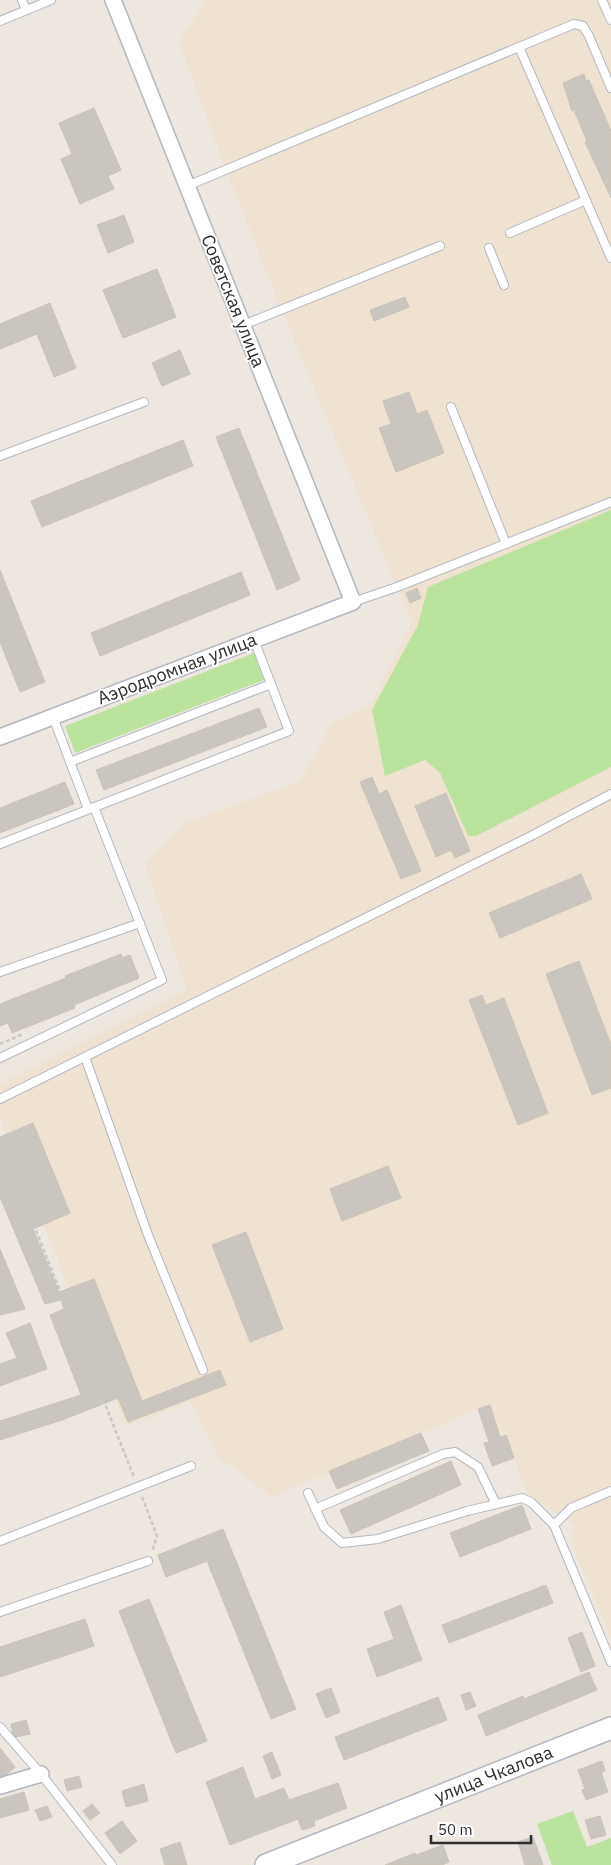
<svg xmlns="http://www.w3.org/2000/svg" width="611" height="1865" font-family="'IBM Plex Sans',sans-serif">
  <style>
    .education { fill: #efe2d0 }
    .green { fill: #bae39d }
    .building { fill: #cac5be; stroke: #cac2b9 }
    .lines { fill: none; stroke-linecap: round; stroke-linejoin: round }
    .lane-casing { stroke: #b3b7c0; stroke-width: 10 }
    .street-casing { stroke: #b3b7c0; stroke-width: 18 }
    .secondary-casing { stroke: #b3b7c0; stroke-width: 24 }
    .path { stroke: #c8c8c8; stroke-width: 2.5; stroke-dasharray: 4 2.5; stroke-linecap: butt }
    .lane { stroke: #fff; stroke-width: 8 }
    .street { stroke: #fff; stroke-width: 15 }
    .secondary { stroke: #fff; stroke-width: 21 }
    .labels { text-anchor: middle; stroke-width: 4; stroke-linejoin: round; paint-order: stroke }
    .street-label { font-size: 18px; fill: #2d2d2d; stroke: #fff }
  </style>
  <rect width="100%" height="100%" fill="#eee7e0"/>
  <!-- education -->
  <polygon class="education" points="206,0 611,0 611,1638 572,1546 573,1525 527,1493 506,1435 498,1432 478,1409 271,1497 243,1474 220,1459 190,1402 126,1426 0,1119 0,1084 187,990 145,864 187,822 301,781 331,724 372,703 412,623 281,309 226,170 179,42"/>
  <!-- green -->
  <g class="green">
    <polygon points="611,510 611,767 476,836 468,836 440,773 425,760 385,776 372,710 418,625 428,587"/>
    <polygon points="254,653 264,680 75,753 65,726"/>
    <polygon points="573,1811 587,1847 611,1838 611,1865 552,1865 537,1824"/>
  </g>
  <!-- building -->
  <g class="building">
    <polygon points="584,74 586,81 589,80 611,131 611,198 585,142 587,141 574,110 572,111 563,83"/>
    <polygon points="94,108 121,170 108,176 114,189 80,204 61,159 72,154 59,123"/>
    <polygon points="124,215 134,242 108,253 97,225"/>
    <polygon points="157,269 176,317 123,338 103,290"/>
    <polygon points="405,297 409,307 374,321 370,310"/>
    <polygon points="50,303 76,368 54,377 37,334 0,349 0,324"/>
    <polygon points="180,350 190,374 162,386 152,363"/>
    <polygon points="409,392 417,414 427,410 444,453 396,472 379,428 391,424 383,401"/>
    <polygon points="239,428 300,580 277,590 216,437"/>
    <polygon points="183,440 193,466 42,527 31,501"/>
    <polygon points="0,570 45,682 20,692 0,642"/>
    <polygon points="241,572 250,595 100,656 91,633"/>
    <polygon points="417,588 421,598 410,603 406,593"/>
    <polygon points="259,708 267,727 104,790 96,770"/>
    <polygon points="372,777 379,794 387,790 421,871 401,879 360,782"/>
    <polygon points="65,782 74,804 0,833 0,808"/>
    <polygon points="446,793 470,851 455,858 451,850 436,857 415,806"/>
    <polygon points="581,874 592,899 500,938 489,913"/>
    <polygon points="121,954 122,958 130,955 139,978 74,1005 75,1008 12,1033 8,1023 0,1026 0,1004 66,978 65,976"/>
    <polygon points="579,961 611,1045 611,1088 592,1095 546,974"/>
    <polygon points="482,995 486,1005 504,998 548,1113 518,1125 469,1000"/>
    <polygon points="33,1123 70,1213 33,1229 59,1292 94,1279 142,1401 220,1370 226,1385 128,1422 118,1398 62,1420 0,1440 0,1421 81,1395 50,1315 64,1309 61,1300 45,1304 0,1197 0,1137"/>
    <polygon points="388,1166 401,1198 342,1221 330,1189"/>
    <polygon points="246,1232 283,1329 250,1342 212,1245"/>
    <polygon points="0,1249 25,1309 0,1315"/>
    <polygon points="30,1323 47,1369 0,1386 0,1364 17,1358 6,1333"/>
    <polygon points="490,1405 500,1437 506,1435 514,1458 492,1466 484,1443 489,1442 478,1409"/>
    <polygon points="421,1433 429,1451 337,1489 329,1471"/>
    <polygon points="451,1461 461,1485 351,1534 340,1510"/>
    <polygon points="522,1505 531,1529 460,1557 450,1533"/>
    <polygon points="223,1529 296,1709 271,1719 207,1561 166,1577 158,1555"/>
    <polygon points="546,1585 553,1603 449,1643 442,1625"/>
    <polygon points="149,1599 207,1741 176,1753 119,1611"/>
    <polygon points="401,1605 422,1660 377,1677 367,1649 394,1639 384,1612"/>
    <polygon points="85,1619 94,1646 0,1677 0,1647"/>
    <polygon points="582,1632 595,1666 581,1672 568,1638"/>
    <polygon points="589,1672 597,1690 486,1736 478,1715 523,1696 524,1699"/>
    <polygon points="331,1688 340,1712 326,1718 316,1694"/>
    <polygon points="470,1692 476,1706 466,1710 461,1695"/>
    <polygon points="438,1697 447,1720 344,1760 335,1737"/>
    <polygon points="26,1720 30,1734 16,1737 13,1734 11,1724"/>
    <polygon points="0,1748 15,1767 6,1775 0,1776"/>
    <polygon points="272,1752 281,1775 272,1779 263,1756"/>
    <polygon points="602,1761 605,1771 601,1772 608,1792 586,1800 582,1790 585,1789 578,1770"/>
    <polygon points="243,1767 255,1799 284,1788 289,1800 338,1783 347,1808 314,1821 315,1826 302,1830 298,1819 230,1845 206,1782"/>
    <polygon points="79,1776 82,1787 67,1791 64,1780"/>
    <polygon points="144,1784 148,1801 126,1807 122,1791"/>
    <polygon points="24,1792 29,1810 0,1818 0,1799"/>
    <polygon points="92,1804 100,1813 90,1820 83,1811"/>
    <polygon points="47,1806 52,1817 40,1821 35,1810"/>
    <polygon points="600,1816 606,1835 591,1839 585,1820"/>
    <polygon points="122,1821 137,1841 120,1854 105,1833"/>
    <polygon points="533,1837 543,1865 525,1865 518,1842"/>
    <polygon points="180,1842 187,1865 165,1865 160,1849"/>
    <polygon points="443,1845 449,1862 442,1865 385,1865 415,1853 416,1855"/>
  </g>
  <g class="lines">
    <defs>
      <g id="lane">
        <polyline points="22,0 26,10"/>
        <polyline points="602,0 611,20"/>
        <polyline points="0,21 51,0"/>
        <polyline points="519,47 574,24 583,26 589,36 611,88"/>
        <polyline points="187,186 519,47 611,258"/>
        <polyline points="510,233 586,200"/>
        <polyline points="489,248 504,285"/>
        <polyline points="243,325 440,246"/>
        <polyline points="451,407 506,544"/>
        <polyline points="0,456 144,402"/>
        <polyline points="353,602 397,587 611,502"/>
        <polyline points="254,640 271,684"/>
        <polyline points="53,717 88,809"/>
        <polyline points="0,844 289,731 271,684 70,762"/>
        <polyline points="0,972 140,923"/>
        <polyline points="85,1057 148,1235 203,1370"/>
        <polyline points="0,1058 162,980 94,807"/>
        <polyline points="0,1099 531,836 611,794"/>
        <polyline points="308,1493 324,1527 342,1543 378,1539 467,1511 522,1498 531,1502 554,1525 611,1662"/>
        <polyline points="315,1509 443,1454 455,1452 478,1467 496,1504"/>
        <polyline points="554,1525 571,1508 611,1491"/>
        <polyline points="0,1541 191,1466"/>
        <polyline points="0,1612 148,1561"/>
        <polyline points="0,1727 41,1774 112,1865"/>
      </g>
      <g id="street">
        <polyline points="0,737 353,602 113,0"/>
        <polyline points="0,1786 41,1774"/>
      </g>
      <g id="secondary">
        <path id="s1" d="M266,1865L611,1728"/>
      </g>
    </defs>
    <!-- lane casing -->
    <use href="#lane" class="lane-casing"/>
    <!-- street casing -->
    <use href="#street" class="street-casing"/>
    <!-- secondary casing -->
    <use href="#secondary" class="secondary-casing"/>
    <!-- path -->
    <g class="path">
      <polyline points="0,1044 23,1034"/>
      <polyline points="0,1140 134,1477"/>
      <polyline points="142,1497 157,1536 152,1552"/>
    </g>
    <!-- lane -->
    <use href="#lane" class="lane"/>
    <!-- street -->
    <use href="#street" class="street"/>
    <!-- secondary -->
    <use href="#secondary" class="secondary"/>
  </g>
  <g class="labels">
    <!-- street labels -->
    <g class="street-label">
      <text transform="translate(233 301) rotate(68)" y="6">Советская улица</text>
      <text transform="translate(177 669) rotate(-21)" y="6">Аэродромная улица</text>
      <text dy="6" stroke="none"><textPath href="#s1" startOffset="245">улица Чкалова</textPath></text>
    </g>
  </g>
  <!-- scale -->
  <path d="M431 1835v8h100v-8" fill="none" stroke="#2d2d2d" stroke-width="2.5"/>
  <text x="438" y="1835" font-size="15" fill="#2d2d2d" stroke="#ffffff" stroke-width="4" paint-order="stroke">50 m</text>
</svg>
